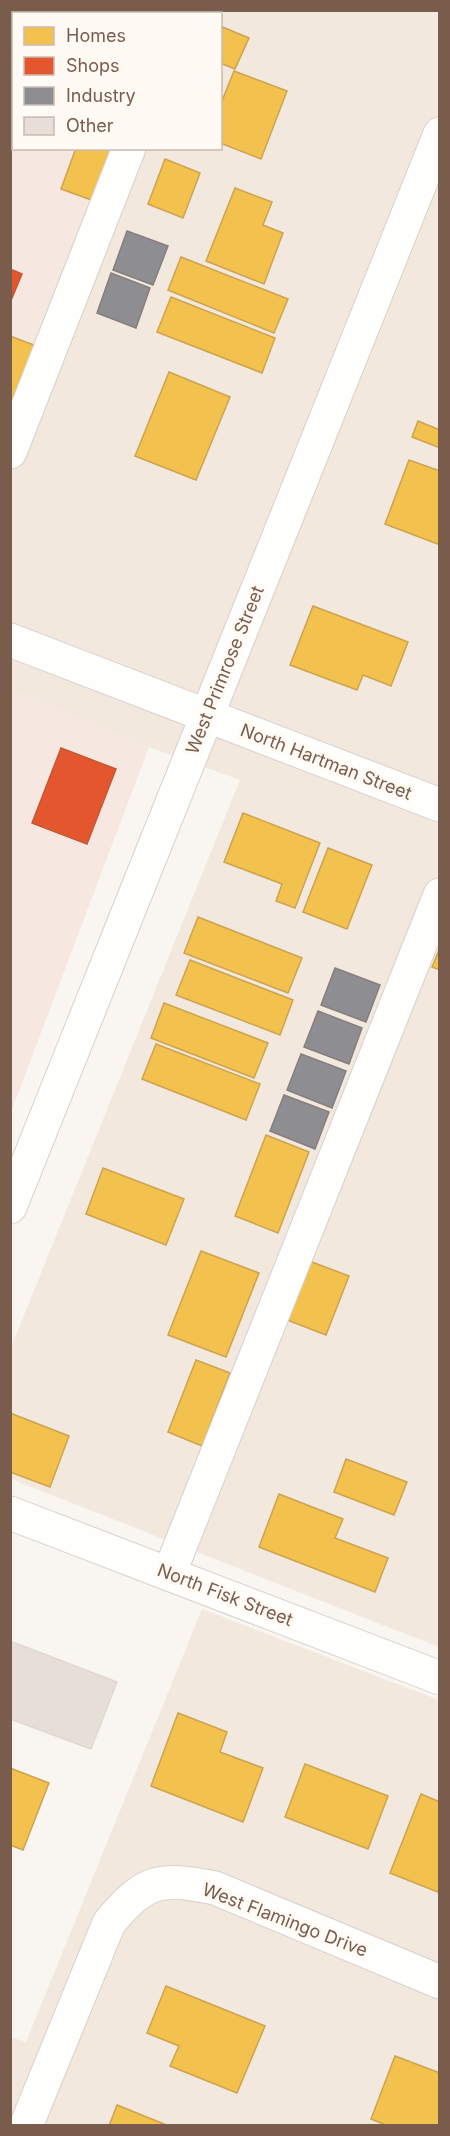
<svg xmlns="http://www.w3.org/2000/svg" width="450" height="2136" font-family="Inter,sans-serif">
  <style>
    .residential { fill: #f2e8de }
    .commercial { fill: #f6e8e1 }
    .homes { fill: #f2c14e; stroke: #cea34e; stroke-width: 1.5 }
    .shops { fill: #e4572e; stroke: #c45837; stroke-width: 1.5 }
    .industry { fill: #8d8d92; stroke: #877e7d; stroke-width: 1.5 }
    .building { fill: #e6ded7; stroke: #e2d8d2; stroke-width: 1.5 }
    .lines { fill: none; stroke-linecap: round; stroke-linejoin: round }
    .minor-casing { stroke: #d7d1cb; stroke-width: 35 }
    .minor { stroke: #fefefd; stroke-width: 33 }
    .labels { text-anchor: middle; stroke-width: 6; stroke-linejoin: round; paint-order: stroke }
    .street-label { font-size: 18px; fill: #7a5c4d; stroke: #fffaf3 }
  </style>
  <rect width="100%" height="100%" fill="#f9f5f0"/>
  <!-- residential -->
  <g class="residential">
    <polygon points="166,11 439,11 439,1647 11,1479 10,1350 240,780 149,747 11,690 11,390 109,149 220,148 220,14 164,13"/>
    <polygon points="202,1609 439,1700 439,2125 11,2125 10,2037 26,2042"/>
  </g>
  <!-- commercial -->
  <g class="commercial">
    <polygon points="11,11 166,11 164,14 14,14 14,148 109,149 11,390"/>
    <polygon points="11,690 149,747 11,1112"/>
  </g>
  <!-- homes -->
  <g class="homes">
    <polygon points="220,26 249,38 235,69 220,63"/>
    <polygon points="234,71 287,91 261,159 220,143 220,106"/>
    <polygon points="76,148 117,148 97,202 61,189"/>
    <polygon points="165,159 200,173 183,218 148,204"/>
    <polygon points="235,188 272,202 263,225 283,233 264,284 206,261"/>
    <polygon points="181,257 288,299 274,333 168,290"/>
    <polygon points="171,297 275,338 262,373 157,332"/>
    <polygon points="10,336 39,347 10,423"/>
    <polygon points="169,372 230,397 196,480 135,456"/>
    <polygon points="418,421 440,430 440,448 412,437"/>
    <polygon points="409,460 440,471 440,545 385,524"/>
    <polygon points="313,606 408,642 391,686 363,675 357,690 290,665"/>
    <polygon points="243,813 320,843 295,908 276,901 282,884 224,862"/>
    <polygon points="328,848 372,865 347,929 303,912"/>
    <polygon points="198,917 302,958 288,993 184,953"/>
    <polygon points="440,948 440,970 432,967"/>
    <polygon points="190,960 293,1000 280,1035 176,995"/>
    <polygon points="164,1003 268,1043 254,1078 151,1038"/>
    <polygon points="156,1044 260,1084 246,1120 142,1079"/>
    <polygon points="266,1135 309,1152 278,1233 235,1216"/>
    <polygon points="103,1168 184,1199 166,1245 86,1214"/>
    <polygon points="201,1251 259,1273 226,1357 168,1335"/>
    <polygon points="304,1259 349,1276 326,1335 282,1318"/>
    <polygon points="196,1360 230,1373 202,1446 168,1432"/>
    <polygon points="10,1413 69,1436 50,1487 10,1472"/>
    <polygon points="346,1459 407,1482 394,1515 334,1492"/>
    <polygon points="279,1494 343,1519 335,1538 388,1558 375,1592 259,1547"/>
    <polygon points="178,1713 227,1732 220,1752 263,1768 243,1822 151,1786"/>
    <polygon points="305,1764 388,1796 368,1849 285,1817"/>
    <polygon points="10,1768 49,1783 23,1850 10,1845"/>
    <polygon points="421,1794 440,1802 440,1893 390,1873"/>
    <polygon points="166,1986 265,2026 237,2093 170,2066 179,2046 147,2033"/>
    <polygon points="395,2056 440,2073 440,2126 388,2126 371,2119"/>
    <polygon points="117,2105 169,2126 109,2126"/>
  </g>
  <!-- shops -->
  <g class="shops">
    <polygon points="10,269 22,274 10,303"/>
    <polygon points="61,748 116,769 87,844 32,823"/>
  </g>
  <!-- industry -->
  <g class="industry">
    <polygon points="127,231 168,246 153,285 113,270"/>
    <polygon points="111,273 150,288 136,328 97,313"/>
    <polygon points="335,968 380,985 366,1022 321,1005"/>
    <polygon points="318,1011 362,1028 349,1064 304,1047"/>
    <polygon points="301,1054 346,1071 332,1108 287,1090"/>
    <polygon points="284,1095 329,1112 315,1149 270,1131"/>
  </g>
  <!-- building -->
  <polygon class="building" points="10,1641 117,1682 91,1749 10,1719"/>
  <g class="lines">
    <defs>
      <g id="minor">
        <polyline points="51,10 59,14"/>
        <polyline points="181,14 182,10"/>
        <polyline points="10,452 129,148"/>
        <polyline points="10,640 440,805"/>
        <polyline points="10,1207 440,134"/>
        <polyline points="10,1513 440,1678"/>
        <polyline points="169,1574 440,895"/>
        <path d="M26,2126L109,1923C146,1879 159,1877 215,1888L440,1982"/>
      </g>
    </defs>
    <!-- minor casing -->
    <use href="#minor" class="minor-casing"/>
    <!-- minor -->
    <use href="#minor" class="minor"/>
  </g>
  <g class="labels">
    <!-- street labels -->
    <g class="street-label">
      <text transform="translate(225 670) rotate(-68)" y="6">West Primrose Street</text>
      <text transform="translate(326 762) rotate(21)" y="6">North Hartman Street</text>
      <text transform="translate(225 1595) rotate(21)" y="6">North Fisk Street</text>
      <text transform="translate(285 1920) rotate(21)" y="6">West Flamingo Drive</text>
    </g>
  </g>
  <!-- border -->
  <rect width="450" height="2136" fill="none" stroke="#7a5c4d" stroke-width="24"/>
  <!-- legend -->
  <rect x="12" y="12" width="210" height="138" fill="#fffaf3" stroke="#cabbb1" stroke-width="1.5"/>
  <rect x="24" y="27" width="30" height="18" fill="#f2c14e" stroke="#cabbb1" stroke-width="1.5"/>
  <text x="66" y="42" font-size="18" fill="#7a5c4d">Homes</text>
  <rect x="24" y="57" width="30" height="18" fill="#e4572e" stroke="#cabbb1" stroke-width="1.5"/>
  <text x="66" y="72" font-size="18" fill="#7a5c4d">Shops</text>
  <rect x="24" y="87" width="30" height="18" fill="#8d8d92" stroke="#cabbb1" stroke-width="1.5"/>
  <text x="66" y="102" font-size="18" fill="#7a5c4d">Industry</text>
  <rect x="24" y="117" width="30" height="18" fill="#e6ded7" stroke="#cabbb1" stroke-width="1.5"/>
  <text x="66" y="132" font-size="18" fill="#7a5c4d">Other</text>
</svg>
